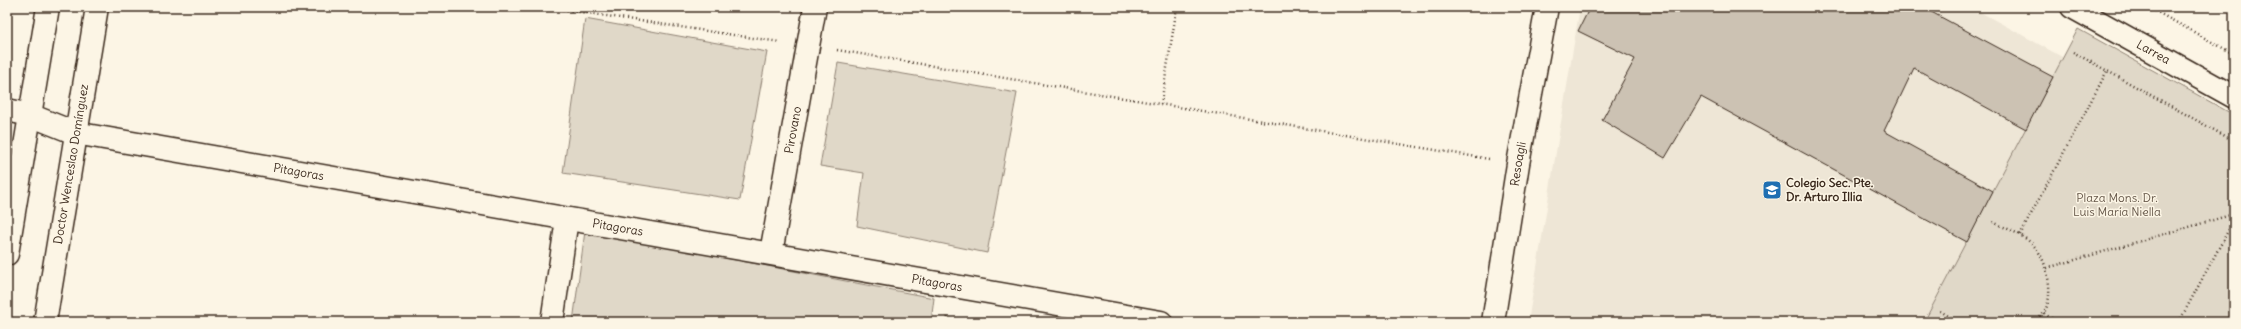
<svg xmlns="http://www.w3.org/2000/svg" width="2241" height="329" font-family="Delius,sans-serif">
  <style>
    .built { fill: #eee6d6 }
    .green { fill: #e0d8c8; stroke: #8e8173 }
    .building { fill: #ccc2b3; stroke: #3b2a1e }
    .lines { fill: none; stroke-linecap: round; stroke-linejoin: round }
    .street-casing { stroke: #3b2a1e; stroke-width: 25 }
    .secondary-casing { stroke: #3b2a1e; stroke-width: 25 }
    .path { stroke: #3b2a1e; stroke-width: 2.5; stroke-dasharray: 1 3; stroke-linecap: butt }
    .street { stroke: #fcf5e5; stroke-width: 22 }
    .secondary { stroke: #fcf5e5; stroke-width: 22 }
    .labels { text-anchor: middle; stroke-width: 3; stroke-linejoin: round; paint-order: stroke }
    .street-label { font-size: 12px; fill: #3b2a1e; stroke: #fcf5e5 }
    .poi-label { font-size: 12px; font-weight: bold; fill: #3b2a1e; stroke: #fcf5e5; text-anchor: start }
    .park-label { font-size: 12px; fill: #645648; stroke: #fcf5e5 }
  </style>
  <rect width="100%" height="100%" fill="#fcf5e5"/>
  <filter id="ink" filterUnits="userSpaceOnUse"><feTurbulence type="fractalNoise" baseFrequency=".025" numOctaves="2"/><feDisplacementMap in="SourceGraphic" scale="8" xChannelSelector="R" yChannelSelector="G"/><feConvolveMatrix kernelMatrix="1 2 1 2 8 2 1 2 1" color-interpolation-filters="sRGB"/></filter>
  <g filter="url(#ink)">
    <!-- built -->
    <polygon class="built" points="1580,7 1971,7 2064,58 1924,322 1528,322"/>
    <!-- green -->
    <g class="green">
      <polygon points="585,19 767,52 740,200 563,173"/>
      <polygon points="2078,29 2234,115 2234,322 1924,322"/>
      <polygon points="838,63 1017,93 987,253 857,226 864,173 820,166"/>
      <polygon points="585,231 934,298 931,322 573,322"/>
    </g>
    <!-- building -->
    <polygon class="building" points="1590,7 1922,7 2053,77 2026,129 1914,68 1884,131 1993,191 1967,242 1701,97 1665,158 1602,120 1635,59 1578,31"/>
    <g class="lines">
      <defs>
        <g id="street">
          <path id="s1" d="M2072,7L2234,97"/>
          <path id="s2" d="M7,110L30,115L75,133L1161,322"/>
          <path id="s3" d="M771,253L815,7"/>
          <polyline points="552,322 567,219"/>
          <path id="s4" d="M1493,322L1518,164L1547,7"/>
        </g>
        <g id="secondary">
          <polyline points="7,254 48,7"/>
          <path id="s5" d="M45,322L97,7"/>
        </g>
      </defs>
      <!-- street casing -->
      <use href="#street" class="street-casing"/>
      <!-- secondary casing -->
      <use href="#secondary" class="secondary-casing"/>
      <!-- path -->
      <g class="path">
        <polyline points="547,7 780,42"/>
        <polyline points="2148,7 2234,54"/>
        <polyline points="837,50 1489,159"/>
        <polyline points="2073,52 2234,141"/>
        <polyline points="2230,52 2234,44"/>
        <polyline points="1161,104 1177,7"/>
        <path d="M1993,222C2007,229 2025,235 2035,247C2048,262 2055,297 2043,314C2041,317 2037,320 2034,322"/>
        <polyline points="2020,235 2107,71"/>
        <polyline points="2047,268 2234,214"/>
        <polyline points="1940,311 1959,322"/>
        <polyline points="2044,314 2059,322"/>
        <polyline points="947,322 948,315"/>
        <polyline points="2179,322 2234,220"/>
      </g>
      <!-- street -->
      <use href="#street" class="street"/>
      <!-- secondary -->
      <use href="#secondary" class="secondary"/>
    </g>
  </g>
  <!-- icons -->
  <defs>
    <symbol id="school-square" viewBox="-11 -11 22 22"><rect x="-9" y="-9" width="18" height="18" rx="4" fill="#1f6fb2" stroke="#fcf5e5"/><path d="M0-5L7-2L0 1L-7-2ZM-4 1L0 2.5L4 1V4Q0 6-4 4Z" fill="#fff"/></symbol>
  </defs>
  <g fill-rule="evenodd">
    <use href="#school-square" x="1761" y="179" width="22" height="22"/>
  </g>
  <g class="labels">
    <!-- street labels -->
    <g class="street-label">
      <text dy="4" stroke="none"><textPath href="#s1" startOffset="93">Larrea</textPath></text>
      <text dy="4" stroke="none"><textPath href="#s3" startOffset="125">Pirovano</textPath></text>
      <text dy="4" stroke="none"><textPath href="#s5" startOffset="160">Doctor Wenceslao Domínguez</textPath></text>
      <text dy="4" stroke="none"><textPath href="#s4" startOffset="160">Resoagli</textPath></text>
      <text dy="4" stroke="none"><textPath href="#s2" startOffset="299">Pitagoras</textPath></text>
      <text dy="4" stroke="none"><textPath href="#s2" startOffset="623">Pitagoras</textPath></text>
      <text dy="4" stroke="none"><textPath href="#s2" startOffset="947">Pitagoras</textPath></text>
    </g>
    <!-- poi labels -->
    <g class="poi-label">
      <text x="1786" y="187">Colegio Sec. Pte.<tspan x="1786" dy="14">Dr. Arturo Illia</tspan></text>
    </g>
    <!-- park labels -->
    <g class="park-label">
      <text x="2117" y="202">Plaza Mons. Dr.<tspan x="2117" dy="14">Luis María Niella</tspan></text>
    </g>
  </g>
  <!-- margin -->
  <rect width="2241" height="329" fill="none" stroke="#fcf5e5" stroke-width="24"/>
  <rect x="12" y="12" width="2217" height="305" fill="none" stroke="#3b2a1e" stroke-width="1.5" filter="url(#ink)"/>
</svg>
